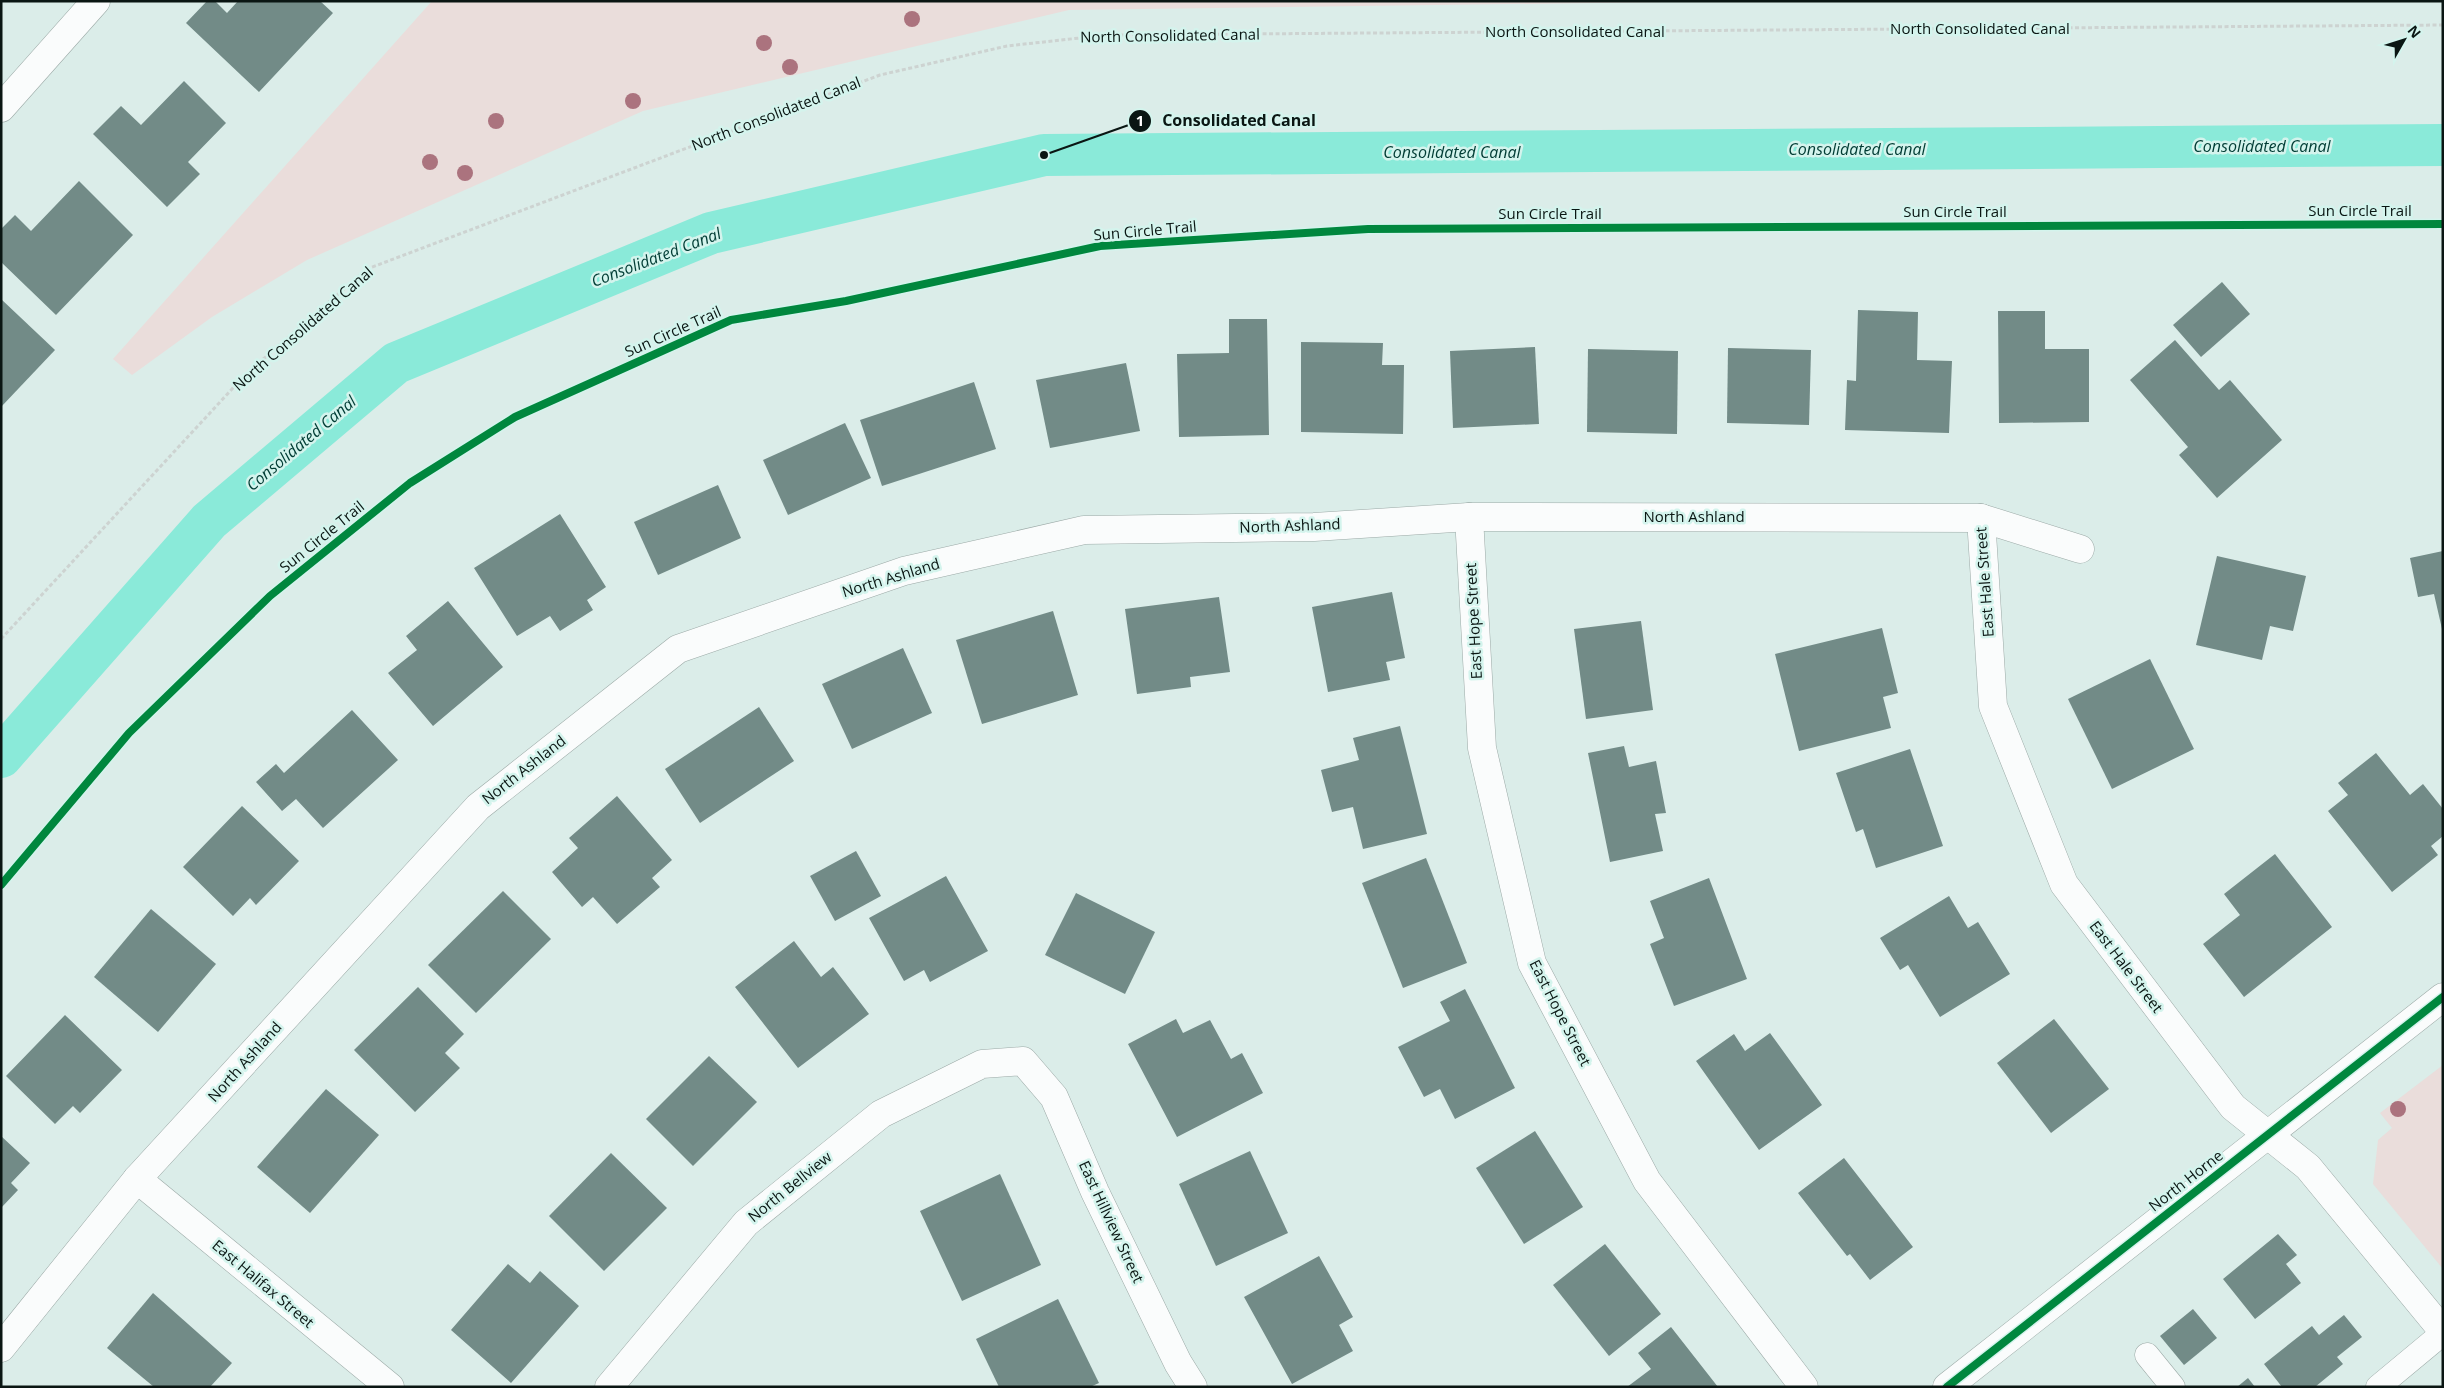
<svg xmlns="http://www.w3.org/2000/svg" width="2444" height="1388" font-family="'Open Sans',sans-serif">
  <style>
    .green { fill: #eadddb }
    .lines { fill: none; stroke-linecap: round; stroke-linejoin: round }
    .canal { stroke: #8aead9; stroke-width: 42 }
    .building { fill: #728b87 }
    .lane-casing { stroke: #9ba9a6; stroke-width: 25 }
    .street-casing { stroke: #9ba9a6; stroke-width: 29 }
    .secondary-casing { stroke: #9ba9a6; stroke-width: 29 }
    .path { stroke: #cdd3d1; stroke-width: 3; stroke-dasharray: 4 2.5; stroke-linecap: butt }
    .lane { stroke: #fafcfc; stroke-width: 24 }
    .street { stroke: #fafcfc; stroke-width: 28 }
    .secondary { stroke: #fafcfc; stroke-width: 28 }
    .cycleway-casing { stroke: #d4f4ed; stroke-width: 11 }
    .cycleway { stroke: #00873e; stroke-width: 8 }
    .tree { fill: #ab737e }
    .labels { text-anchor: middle; stroke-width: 5; stroke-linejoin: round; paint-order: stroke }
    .street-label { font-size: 15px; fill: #0a1613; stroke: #d4f4ed }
    .water-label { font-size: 16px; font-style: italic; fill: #003c34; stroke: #d4f4ed }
    .leader { fill: none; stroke: #0a1613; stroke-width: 2 }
    .callout-dot { fill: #0a1613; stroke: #d4f4ed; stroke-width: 2 }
    .mark-label { font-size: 15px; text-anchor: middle; font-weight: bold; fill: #fff }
    .callout-label { font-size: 16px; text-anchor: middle; font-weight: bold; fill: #0a1613; stroke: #d4f4ed; stroke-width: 5; stroke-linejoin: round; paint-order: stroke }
  </style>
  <rect width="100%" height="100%" fill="#dbede9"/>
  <!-- green -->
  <g class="green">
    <polygon points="432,1 1738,1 1069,10 643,111 307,260 212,317 132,375 113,359"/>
    <polygon points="2443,1065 2443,1269 2373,1184 2378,1140 2392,1128 2380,1113"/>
  </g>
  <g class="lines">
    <!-- canal -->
    <polyline class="canal" points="1,757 209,521 396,363 711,233 1044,155 2443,145"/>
  </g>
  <!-- building -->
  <g class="building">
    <polygon points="207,1 215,1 227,13 238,1 320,1 333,13 259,92 186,23"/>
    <polygon points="184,81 226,123 188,162 200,174 167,207 93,134 121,106 141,125"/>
    <polygon points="79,181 133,235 56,315 1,262 1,229 15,215 31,231"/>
    <polygon points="2222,282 2250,314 2201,357 2173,325"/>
    <polygon points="1,299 55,350 1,407"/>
    <polygon points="1858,310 1918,312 1917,360 1952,361 1949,433 1845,430 1847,380 1856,381"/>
    <polygon points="1998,311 2045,311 2045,349 2089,349 2089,422 1999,423"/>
    <polygon points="1229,319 1267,319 1269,435 1179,437 1177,354 1229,353"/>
    <polygon points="2175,340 2219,390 2230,380 2282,440 2217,498 2179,455 2188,447 2130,380"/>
    <polygon points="1301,342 1383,343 1382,365 1404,365 1403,434 1301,432"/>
    <polygon points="1535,347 1539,424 1453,428 1450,351"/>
    <polygon points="1728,348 1811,350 1809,425 1727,423"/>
    <polygon points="1588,349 1678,351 1677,434 1587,432"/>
    <polygon points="1126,363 1140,431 1050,448 1036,380"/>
    <polygon points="974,382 996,449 882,486 860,420"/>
    <polygon points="845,423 871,478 788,515 763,460"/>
    <polygon points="718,485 741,538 658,575 634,522"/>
    <polygon points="560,514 606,587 587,600 593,610 560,631 550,616 517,636 474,568"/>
    <polygon points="2443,551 2443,628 2442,629 2434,594 2418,597 2410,558"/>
    <polygon points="2217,556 2306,576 2293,631 2270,626 2262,660 2196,645"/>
    <polygon points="1392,592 1405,658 1386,662 1390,680 1328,692 1312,607"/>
    <polygon points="1219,597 1230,672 1190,677 1191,687 1137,694 1125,609"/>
    <polygon points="448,601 503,667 433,726 388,673 417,650 406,636"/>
    <polygon points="1053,611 1078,695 982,724 956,640"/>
    <polygon points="1641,621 1653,710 1586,719 1574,629"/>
    <polygon points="1882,628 1898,693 1883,697 1891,728 1799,751 1775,654"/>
    <polygon points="903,648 932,713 852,749 822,684"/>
    <polygon points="2150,659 2194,749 2112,789 2068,699"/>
    <polygon points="759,707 794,761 700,823 665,769"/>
    <polygon points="352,710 398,760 323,828 296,799 282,811 256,782 276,764 284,773"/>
    <polygon points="1400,726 1427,834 1363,849 1353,807 1332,812 1321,770 1359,760 1353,738"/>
    <polygon points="1624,746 1629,767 1656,761 1666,813 1655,814 1663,851 1610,862 1588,753"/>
    <polygon points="1910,749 1943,846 1876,868 1863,829 1856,832 1836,773"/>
    <polygon points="2376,753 2410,795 2423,784 2443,809 2443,836 2431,846 2438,855 2392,892 2328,811 2348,795 2338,783"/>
    <polygon points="617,796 672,860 652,878 660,887 617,924 593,897 582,907 552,872 578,848 569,838"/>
    <polygon points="242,806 299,861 256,905 250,898 233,916 183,867"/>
    <polygon points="856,851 881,896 835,921 810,876"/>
    <polygon points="2275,854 2332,927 2244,997 2203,944 2240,915 2224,894"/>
    <polygon points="1426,858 1467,963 1403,988 1362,883"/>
    <polygon points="946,876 988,951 930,982 924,970 904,981 869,918"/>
    <polygon points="1709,878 1747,979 1674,1006 1650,944 1664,938 1650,901"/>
    <polygon points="503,891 551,939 476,1013 428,965"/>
    <polygon points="1076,893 1155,932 1125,994 1045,955"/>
    <polygon points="1949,896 1968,928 1978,922 2010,974 1940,1017 1908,965 1900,970 1880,938"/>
    <polygon points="151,909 216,964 158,1032 94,977"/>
    <polygon points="794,941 821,977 833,967 869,1014 798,1068 735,987"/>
    <polygon points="418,987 464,1034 445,1053 460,1068 415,1112 354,1050"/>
    <polygon points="1465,989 1515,1088 1455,1119 1440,1089 1424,1097 1398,1047 1450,1021 1440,1002"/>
    <polygon points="65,1015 122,1070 80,1113 73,1106 55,1124 6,1076"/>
    <polygon points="1176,1019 1183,1033 1210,1020 1231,1059 1242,1053 1263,1093 1177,1137 1128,1044"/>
    <polygon points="2054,1019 2109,1089 2051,1133 1997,1063"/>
    <polygon points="1770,1033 1822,1105 1759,1150 1696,1061 1734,1034 1745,1051"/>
    <polygon points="709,1056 757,1102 693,1166 646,1119"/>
    <polygon points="326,1089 379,1135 310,1213 257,1167"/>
    <polygon points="1535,1131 1583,1207 1524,1244 1476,1168"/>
    <polygon points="1,1136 30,1163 11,1183 18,1190 1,1208"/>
    <polygon points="1250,1151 1288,1233 1216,1266 1179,1184"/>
    <polygon points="611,1153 667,1208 604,1271 549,1216"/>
    <polygon points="1844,1158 1913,1247 1870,1280 1850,1254 1847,1256 1798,1193"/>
    <polygon points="1000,1174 1041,1265 962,1301 920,1211"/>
    <polygon points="2278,1234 2297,1255 2286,1264 2301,1283 2255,1319 2223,1279"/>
    <polygon points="1605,1244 1661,1314 1609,1356 1553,1285"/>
    <polygon points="1319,1256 1353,1317 1339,1325 1353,1351 1292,1384 1244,1297"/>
    <polygon points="508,1264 530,1283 540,1271 579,1306 511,1383 451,1330"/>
    <polygon points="153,1293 232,1363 210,1387 154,1387 107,1348"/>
    <polygon points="1058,1299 1099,1383 1090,1387 999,1387 976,1339"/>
    <polygon points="2193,1309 2217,1338 2184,1365 2160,1336"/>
    <polygon points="2344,1315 2362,1337 2337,1357 2343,1364 2315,1387 2282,1387 2264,1364 2312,1326 2319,1335"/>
    <polygon points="1671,1327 1718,1387 1627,1387 1651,1369 1638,1353"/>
    <polygon points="2248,1378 2255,1387 2237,1387"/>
  </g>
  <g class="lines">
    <defs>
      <g id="lane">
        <polyline points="2147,1355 2173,1387"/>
        <polyline points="2378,1387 2443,1333"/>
      </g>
      <g id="street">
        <polyline points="1,108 96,1"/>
        <polyline points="1469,517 1482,748 1532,963 1647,1181 1804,1387"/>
        <polyline points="1981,518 1993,706 2064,884 2233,1107 2308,1167 2443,1331"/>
        <polyline points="137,1179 390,1387"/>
        <polyline points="1,1348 137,1179 478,807 678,649 904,571 1084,530 1314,527 1469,517 1981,518 2080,549"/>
        <polyline points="609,1387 746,1223 881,1114 982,1064 1023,1061 1054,1097 1095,1192 1178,1363 1193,1387"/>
      </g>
      <polyline id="secondary" points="1947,1387 2443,997"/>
    </defs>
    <!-- lane casing -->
    <use href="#lane" class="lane-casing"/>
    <!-- street casing -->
    <use href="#street" class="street-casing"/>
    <!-- secondary casing -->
    <use href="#secondary" class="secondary-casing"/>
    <!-- path -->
    <polyline class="path" points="1,639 245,375 367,269 880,75 1007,46 1107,35 2443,25"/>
    <!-- lane -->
    <use href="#lane" class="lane"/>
    <!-- street -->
    <use href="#street" class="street"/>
    <!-- secondary -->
    <use href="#secondary" class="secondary"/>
    <defs>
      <g id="cycleway">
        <polyline points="1,885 129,733 270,596 410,483 515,417 731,320 846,301 1100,246 1368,229 2443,224"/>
        <polyline points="1947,1387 2443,997"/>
      </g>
    </defs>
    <!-- cycleway casing -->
    <use href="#cycleway" class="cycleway-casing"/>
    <!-- cycleway -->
    <use href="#cycleway" class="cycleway"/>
  </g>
  <!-- trees -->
  <g class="tree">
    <circle cx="912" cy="19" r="8"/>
    <circle cx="764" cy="43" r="8"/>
    <circle cx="790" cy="67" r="8"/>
    <circle cx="633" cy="101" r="8"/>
    <circle cx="496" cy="121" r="8"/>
    <circle cx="430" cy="162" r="8"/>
    <circle cx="465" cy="173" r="8"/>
    <circle cx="2398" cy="1109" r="8"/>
  </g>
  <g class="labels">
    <!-- street labels -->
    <g class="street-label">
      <text x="1980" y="34">North Consolidated Canal</text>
      <text x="1575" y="37">North Consolidated Canal</text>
      <text transform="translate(1170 36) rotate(-1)" y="5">North Consolidated Canal</text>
      <text transform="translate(776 114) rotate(-21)" y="5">North Consolidated Canal</text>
      <text x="2360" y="216">Sun Circle Trail</text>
      <text x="1955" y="217">Sun Circle Trail</text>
      <text x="1550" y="219">Sun Circle Trail</text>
      <text transform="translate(1145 231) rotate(-5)" y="5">Sun Circle Trail</text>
      <text transform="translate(303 329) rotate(-41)" y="5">North Consolidated Canal</text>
      <text transform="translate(673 332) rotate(-24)" y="5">Sun Circle Trail</text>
      <text x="1694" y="522">North Ashland</text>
      <text transform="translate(1290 526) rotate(-2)" y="5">North Ashland</text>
      <text transform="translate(322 537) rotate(-39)" y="5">Sun Circle Trail</text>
      <text transform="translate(891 578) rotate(-17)" y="5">North Ashland</text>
      <text transform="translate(1985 582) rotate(-94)" y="5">East Hale Street</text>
      <text transform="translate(1474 621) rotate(-93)" y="5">East Hope Street</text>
      <text transform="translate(524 770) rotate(-38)" y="5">North Ashland</text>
      <text transform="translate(2126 967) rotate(53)" y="5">East Hale Street</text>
      <text transform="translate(1560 1013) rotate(63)" y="5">East Hope Street</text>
      <text transform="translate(245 1062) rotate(-48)" y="5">North Ashland</text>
      <text transform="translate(2186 1181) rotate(-38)" y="5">North Horne</text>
      <text transform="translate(790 1187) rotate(-39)" y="5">North Bellview</text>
      <text transform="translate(1111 1222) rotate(65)" y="5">East Hillview Street</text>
      <text transform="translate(263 1284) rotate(40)" y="5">East Halifax Street</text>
    </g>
    <!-- water labels -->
    <g class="water-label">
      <text x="2262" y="152">Consolidated Canal</text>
      <text x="1857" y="155">Consolidated Canal</text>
      <text x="1452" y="158">Consolidated Canal</text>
      <text transform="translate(656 257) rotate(-21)" y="6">Consolidated Canal</text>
      <text transform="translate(301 443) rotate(-40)" y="6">Consolidated Canal</text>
    </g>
  </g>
  <!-- callouts -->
  <path class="leader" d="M1044 155L1140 121"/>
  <g class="callout-dot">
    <circle cx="1044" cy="155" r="5"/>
    <circle cx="1140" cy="121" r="12"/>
  </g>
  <g class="mark-label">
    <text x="1140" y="126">1</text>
  </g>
  <g class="callout-label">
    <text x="1239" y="126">Consolidated Canal</text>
  </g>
  <!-- border -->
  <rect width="2444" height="1388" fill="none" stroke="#0a1613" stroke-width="5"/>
  <!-- north arrow -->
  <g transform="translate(2404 40) rotate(51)" stroke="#d4f4ed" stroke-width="4" paint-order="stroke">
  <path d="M0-4L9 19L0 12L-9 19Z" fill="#0a1613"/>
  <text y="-8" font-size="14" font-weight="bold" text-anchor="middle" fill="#0a1613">N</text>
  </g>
</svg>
